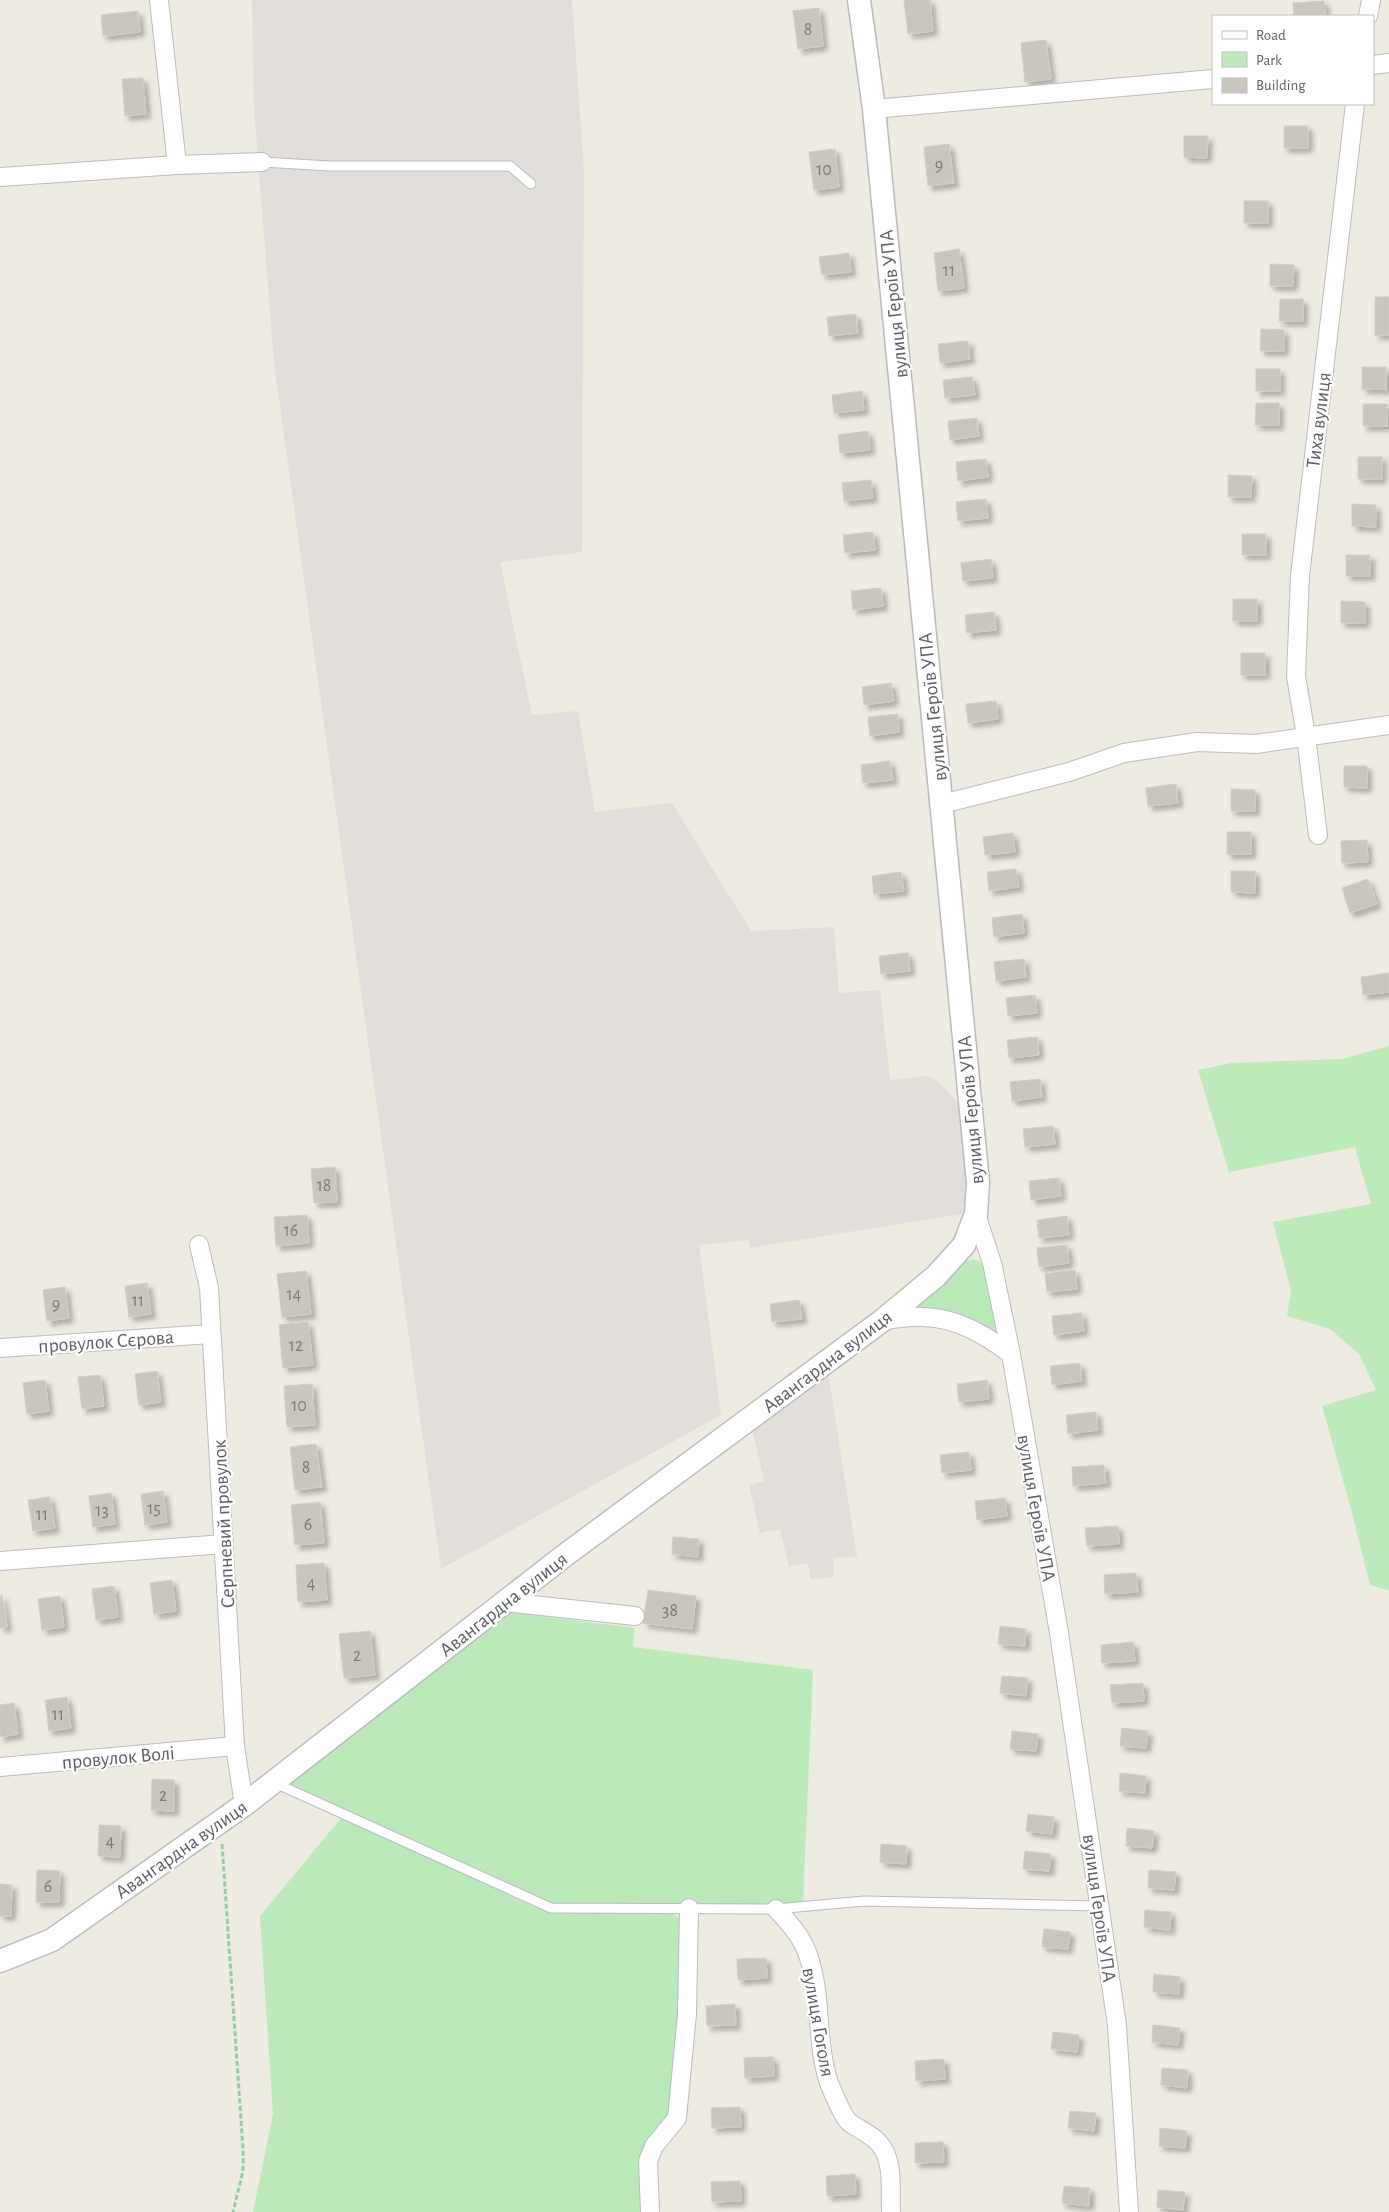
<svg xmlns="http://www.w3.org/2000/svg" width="1389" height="2212" font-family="'Alegreya Sans',sans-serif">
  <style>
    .industrial { fill: #e1ded9 }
    .green { fill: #bbe9ba }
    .building { fill: #c9c6be; stroke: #d3cdbf; filter: url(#shadow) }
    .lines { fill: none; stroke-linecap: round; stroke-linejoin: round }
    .service-casing { stroke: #b7babf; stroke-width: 11 }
    .minor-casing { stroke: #b7babf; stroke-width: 20 }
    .tertiary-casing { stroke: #b7babf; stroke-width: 25 }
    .path { stroke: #93caa2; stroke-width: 3; stroke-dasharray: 5 2.5; stroke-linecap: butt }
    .service { stroke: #fff; stroke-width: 9 }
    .minor { stroke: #fff; stroke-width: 18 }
    .tertiary { stroke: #fff; stroke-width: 22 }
    .labels { text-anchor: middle; stroke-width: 4.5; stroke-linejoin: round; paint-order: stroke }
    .number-label { font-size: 18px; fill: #76787a }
    .street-label { font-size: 20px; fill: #5a5e64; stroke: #fff }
  </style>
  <defs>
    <filter id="shadow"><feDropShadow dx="4.5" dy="4.5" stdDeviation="2.5" flood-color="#0004"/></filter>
  </defs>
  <rect width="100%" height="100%" fill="#eeebe1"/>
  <!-- industrial -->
  <g class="industrial">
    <polygon points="252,0 572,0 584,170 582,552 500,562 532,715 578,711 595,812 672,803 751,931 834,927 839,993 880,990 890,1080 928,1076 940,1083 959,1104 967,1185 962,1214 750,1248 749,1240 699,1245 721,1415 441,1569 274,363 254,108"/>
    <polygon points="828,1372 857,1557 833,1558 834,1577 811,1579 808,1563 789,1566 780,1529 760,1533 749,1485 764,1481 752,1428"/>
  </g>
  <!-- green -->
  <g class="green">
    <polygon points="1389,1046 1389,1591 1370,1585 1350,1505 1322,1406 1376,1390 1359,1354 1330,1329 1287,1316 1291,1290 1273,1222 1371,1204 1355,1147 1229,1172 1198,1070 1231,1063 1342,1059"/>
    <polygon points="973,1259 981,1262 986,1269 1003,1342 908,1313 964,1262"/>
    <polygon points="508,1612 635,1628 633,1647 813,1670 803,1904 551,1904 298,1789 292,1785 291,1780"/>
    <polygon points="342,1817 530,1905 550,1911 671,1913 680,1919 684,1928 674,2107 657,2132 646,2141 643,2154 646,2212 253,2212 273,2114 260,1916"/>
  </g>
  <!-- building -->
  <g class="building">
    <polygon points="904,0 930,0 933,31 908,34"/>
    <polygon points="1324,1 1325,16 1294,16 1293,3"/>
    <polygon points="819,8 823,46 798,49 793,11"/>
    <polygon points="138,11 140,32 103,36 101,15"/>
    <polygon points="1046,40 1051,79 1025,82 1021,43"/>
    <polygon points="143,78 146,114 125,116 122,79"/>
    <rect x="1284" y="126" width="24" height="22"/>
    <polygon points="1184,136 1208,136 1207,158 1184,157"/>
    <polygon points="949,144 954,183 928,186 924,147"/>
    <polygon points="835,149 839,187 814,190 809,152"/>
    <rect x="1244" y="201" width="24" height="22"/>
    <polygon points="959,249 964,288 938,291 934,253"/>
    <polygon points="849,253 851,272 822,275 819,257"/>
    <polygon points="1270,264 1294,265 1293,286 1270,286"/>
    <rect x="1375" y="297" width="14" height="38"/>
    <polygon points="1280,299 1303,299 1303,321 1279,321"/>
    <polygon points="856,314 858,333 829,336 827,317"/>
    <polygon points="1261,329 1284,330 1284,351 1260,351"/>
    <polygon points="968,341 970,359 940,363 938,344"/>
    <rect x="1362" y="367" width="24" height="22"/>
    <rect x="1256" y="369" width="24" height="22"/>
    <polygon points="972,377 975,395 945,398 943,380"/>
    <polygon points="862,391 864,410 834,413 832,395"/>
    <polygon points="1256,403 1279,403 1279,425 1255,425"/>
    <rect x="1363" y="404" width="24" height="22"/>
    <polygon points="977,418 979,436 950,440 948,421"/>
    <polygon points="868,431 870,450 840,453 838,435"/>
    <rect x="1358" y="457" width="24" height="22"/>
    <polygon points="986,459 988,477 958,481 956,462"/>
    <polygon points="1228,475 1252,476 1251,497 1228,497"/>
    <polygon points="871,480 873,498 844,501 842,483"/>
    <polygon points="986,499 988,518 958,521 956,502"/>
    <polygon points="1352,504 1376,505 1376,527 1352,526"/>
    <polygon points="873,532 875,550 845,553 843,535"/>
    <rect x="1242" y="534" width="24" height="21"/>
    <rect x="1346" y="555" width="24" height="21"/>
    <polygon points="991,559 993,578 963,581 961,563"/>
    <polygon points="881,588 883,606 853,610 851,591"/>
    <rect x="1233" y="599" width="24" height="22"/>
    <polygon points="1341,601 1365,602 1365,623 1341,623"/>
    <polygon points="994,612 996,630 967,633 965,615"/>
    <rect x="1241" y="653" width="24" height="22"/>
    <polygon points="891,683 894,701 864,705 862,687"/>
    <polygon points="996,701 998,719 968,723 966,704"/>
    <polygon points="898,714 899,732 870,736 868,717"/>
    <polygon points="890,761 893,780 863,783 861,765"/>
    <polygon points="1344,766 1367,766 1367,788 1344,787"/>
    <polygon points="1176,784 1178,803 1148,806 1146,788"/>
    <polygon points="1231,789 1255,790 1255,811 1231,811"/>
    <rect x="1227" y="832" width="24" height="22"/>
    <polygon points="1013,833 1015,852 985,855 983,837"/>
    <polygon points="1367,840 1368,862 1342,863 1341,841"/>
    <polygon points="1016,869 1019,887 989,891 987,872"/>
    <polygon points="1231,871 1255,871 1255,893 1231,892"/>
    <polygon points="901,872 904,891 874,894 872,876"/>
    <polygon points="1368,879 1377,904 1350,913 1342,888"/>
    <polygon points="1022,914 1024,933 994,937 992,918"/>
    <polygon points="908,953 910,971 881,974 879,956"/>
    <polygon points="1024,959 1026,977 996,981 994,962"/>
    <polygon points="1389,973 1389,992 1363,995 1361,977"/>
    <polygon points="1035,995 1037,1013 1008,1016 1006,998"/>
    <polygon points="1037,1037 1039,1055 1009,1058 1007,1040"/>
    <polygon points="1040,1079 1042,1097 1012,1101 1010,1082"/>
    <polygon points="1053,1126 1055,1144 1025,1147 1023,1129"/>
    <polygon points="335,1167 337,1202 314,1203 311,1169"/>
    <polygon points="1059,1178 1061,1196 1031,1200 1029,1181"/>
    <polygon points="307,1215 309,1243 276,1246 274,1217"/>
    <polygon points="1067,1216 1069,1235 1039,1238 1037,1220"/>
    <polygon points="1067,1245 1069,1263 1039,1267 1037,1248"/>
    <polygon points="1075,1270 1077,1289 1047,1292 1045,1274"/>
    <polygon points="306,1271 311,1314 282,1317 277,1274"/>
    <polygon points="147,1283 151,1314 129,1317 125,1286"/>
    <polygon points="65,1287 69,1318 47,1321 43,1290"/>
    <polygon points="799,1300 802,1319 772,1322 770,1304"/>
    <polygon points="1082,1313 1084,1331 1054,1335 1052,1316"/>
    <polygon points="308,1322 313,1365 283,1368 279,1325"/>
    <polygon points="1080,1363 1082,1381 1052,1385 1050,1366"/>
    <polygon points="157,1371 161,1402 139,1405 135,1374"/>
    <polygon points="100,1375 104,1406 82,1409 78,1377"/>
    <polygon points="45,1380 49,1411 27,1414 23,1383"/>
    <polygon points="987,1380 989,1399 959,1402 957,1384"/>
    <polygon points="312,1384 315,1425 287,1427 284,1386"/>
    <polygon points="1096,1412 1098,1430 1068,1434 1066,1415"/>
    <polygon points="316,1444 322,1487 295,1490 290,1447"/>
    <polygon points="969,1452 971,1470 942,1473 940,1455"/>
    <polygon points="1104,1465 1106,1483 1073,1486 1072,1467"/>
    <polygon points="163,1491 167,1522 145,1525 141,1494"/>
    <polygon points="111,1493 115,1524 93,1527 89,1496"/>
    <polygon points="50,1497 55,1528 33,1531 28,1500"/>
    <polygon points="1005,1498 1007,1516 977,1520 975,1501"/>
    <polygon points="320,1502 324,1543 295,1545 291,1505"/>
    <polygon points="1118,1526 1119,1544 1087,1546 1085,1528"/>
    <polygon points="673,1537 699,1539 698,1557 672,1554"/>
    <polygon points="324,1563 327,1600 298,1602 296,1565"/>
    <polygon points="1136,1573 1138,1592 1105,1594 1104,1575"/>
    <polygon points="172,1580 176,1611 154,1614 150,1583"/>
    <polygon points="114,1586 118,1617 96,1620 92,1589"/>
    <polygon points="648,1590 696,1596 692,1629 643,1623"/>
    <polygon points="2,1595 7,1627 0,1628 0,1596"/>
    <polygon points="60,1596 64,1627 42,1630 38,1599"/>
    <polygon points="1000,1626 1026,1629 1025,1646 998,1644"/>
    <polygon points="370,1631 375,1675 344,1678 339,1634"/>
    <polygon points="1133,1642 1135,1661 1102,1663 1101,1645"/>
    <polygon points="1002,1676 1028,1678 1026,1696 1000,1693"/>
    <polygon points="1143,1683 1144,1701 1112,1703 1110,1685"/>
    <polygon points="67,1697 71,1728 49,1731 45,1700"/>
    <polygon points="14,1703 18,1734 0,1737 0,1705"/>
    <polygon points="1122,1728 1148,1731 1146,1748 1120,1746"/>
    <polygon points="1012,1731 1038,1734 1036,1751 1010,1749"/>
    <polygon points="1120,1773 1146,1776 1145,1793 1119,1791"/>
    <polygon points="152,1779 174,1780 174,1811 151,1810"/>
    <polygon points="1028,1814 1054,1817 1052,1834 1026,1831"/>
    <polygon points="99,1825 121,1826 120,1857 98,1856"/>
    <polygon points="1127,1828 1154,1831 1152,1848 1126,1846"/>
    <polygon points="881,1844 907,1846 906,1864 880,1862"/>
    <polygon points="1025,1851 1051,1854 1049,1871 1023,1869"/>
    <polygon points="37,1870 60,1871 59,1902 36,1902"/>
    <polygon points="1149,1870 1176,1872 1174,1890 1148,1888"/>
    <polygon points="0,1884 12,1885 11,1916 0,1916"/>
    <polygon points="1145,1910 1171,1912 1170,1930 1144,1927"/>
    <polygon points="1044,1929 1070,1932 1068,1949 1042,1947"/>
    <polygon points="766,1958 767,1978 738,1980 737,1959"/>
    <polygon points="1154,1974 1180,1977 1179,1994 1153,1992"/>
    <polygon points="735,2004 736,2025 707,2026 706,2006"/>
    <polygon points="1153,2025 1180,2028 1178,2045 1152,2042"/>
    <polygon points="1053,2032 1079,2035 1077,2052 1051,2049"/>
    <polygon points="773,2057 774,2076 745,2078 744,2058"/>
    <polygon points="944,2059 945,2079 916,2081 915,2061"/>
    <polygon points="1162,2068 1188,2070 1187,2088 1161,2085"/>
    <polygon points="740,2107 741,2127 712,2128 711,2108"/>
    <polygon points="1070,2111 1096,2113 1094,2131 1068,2128"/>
    <polygon points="1160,2128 1187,2131 1185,2148 1159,2146"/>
    <polygon points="943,2142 944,2162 915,2163 915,2143"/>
    <polygon points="855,2174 856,2194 827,2196 826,2176"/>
    <polygon points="740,2181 741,2201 712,2202 711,2182"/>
    <polygon points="1064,2186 1090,2188 1089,2206 1062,2203"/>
    <polygon points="1158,2190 1185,2192 1183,2210 1157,2207"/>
  </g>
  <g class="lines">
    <defs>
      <g id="service">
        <polyline points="262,162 330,166 510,166 531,184"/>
        <polyline points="275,1783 551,1908 776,1909 864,1901 1100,1906"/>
      </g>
      <g id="minor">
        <polyline points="159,0 177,165"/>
        <polyline points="1368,16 1371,0"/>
        <polyline points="1373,65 1389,63"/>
        <polyline points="874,109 1213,79"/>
        <polyline points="0,177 177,165 262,162"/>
        <polyline points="942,804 1069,772 1124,753 1197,742 1256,744 1389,725"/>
        <polyline points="1318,835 1306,736 1296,676 1300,576 1355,104"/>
        <polyline points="976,1214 992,1263 1011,1354 1059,1633 1117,2025 1129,2212"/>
        <polyline points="199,1245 209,1288 235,1746 244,1805"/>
        <path d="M883,1320C896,1319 909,1316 922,1317C956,1317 985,1335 1011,1354"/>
        <polyline points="0,1348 211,1334"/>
        <polyline points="0,1561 224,1544"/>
        <polyline points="505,1602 635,1616"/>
        <polyline points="0,1767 235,1746"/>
        <path d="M776,1909C787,1920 797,1931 804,1945C824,1988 814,2038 829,2083C833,2092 843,2118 850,2123C865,2133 880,2138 886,2155C893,2172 890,2195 891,2212"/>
        <polyline points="650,2212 648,2161 654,2146 677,2118 687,2014 689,1908"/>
      </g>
      <polyline id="tertiary" points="0,1961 52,1940 244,1805 564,1556 883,1320 936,1276 964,1245 976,1214 978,1183 874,109 859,0"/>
    </defs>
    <!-- service casing -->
    <use href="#service" class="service-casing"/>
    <!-- minor casing -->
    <use href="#minor" class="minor-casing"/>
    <!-- tertiary casing -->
    <use href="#tertiary" class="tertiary-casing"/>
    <!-- path -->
    <polyline class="path" points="222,1844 243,2149 243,2171 233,2212"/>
    <!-- service -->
    <use href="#service" class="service"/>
    <!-- minor -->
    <use href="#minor" class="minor"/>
    <!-- tertiary -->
    <use href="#tertiary" class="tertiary"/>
  </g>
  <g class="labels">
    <!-- number labels -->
    <g class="number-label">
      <text x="808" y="35">8</text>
      <text x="939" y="171">9</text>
      <text x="824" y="175">10</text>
      <text x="949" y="276">11</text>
      <text x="324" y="1191">18</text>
      <text x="291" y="1236">16</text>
      <text x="294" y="1300">14</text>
      <text x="138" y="1306">11</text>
      <text x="56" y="1310">9</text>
      <text x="296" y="1351">12</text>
      <text x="299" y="1411">10</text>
      <text x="306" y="1473">8</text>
      <text x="154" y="1514">15</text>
      <text x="102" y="1516">13</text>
      <text x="42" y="1520">11</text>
      <text x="308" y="1530">6</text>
      <text x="311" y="1589">4</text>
      <text x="670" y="1616">38</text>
      <text x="357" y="1661">2</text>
      <text x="58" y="1720">11</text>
      <text x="163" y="1801">2</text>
      <text x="110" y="1847">4</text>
      <text x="48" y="1892">6</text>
    </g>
    <!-- street labels -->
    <g class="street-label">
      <text transform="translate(893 304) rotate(-96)" y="7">вулиця Героїв УПА</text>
      <text transform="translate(1318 420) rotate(-83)" y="7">Тиха вулиця</text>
      <text transform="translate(932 707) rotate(-96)" y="7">вулиця Героїв УПА</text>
      <text transform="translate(970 1110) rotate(-95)" y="7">вулиця Героїв УПА</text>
      <text transform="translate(106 1341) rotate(-4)" y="7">провулок Сєрова</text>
      <text transform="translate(827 1361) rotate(-37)" y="7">Авангардна вулиця</text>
      <text transform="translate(1037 1508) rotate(80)" y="7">вулиця Героїв УПА</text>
      <text transform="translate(223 1524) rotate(-93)" y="7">Серпневий провулок</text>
      <text transform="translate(503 1604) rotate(-38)" y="7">Авангардна вулиця</text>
      <text transform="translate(118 1757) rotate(-5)" y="7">провулок Волі</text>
      <text transform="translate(181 1849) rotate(-35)" y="7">Авангардна вулиця</text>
      <text transform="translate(1100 1908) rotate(82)" y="7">вулиця Героїв УПА</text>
      <text transform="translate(819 2022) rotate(80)" y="7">вулиця Гоголя</text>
    </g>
  </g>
  <!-- legend -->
  <rect x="1212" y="15" width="162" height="90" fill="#ffffff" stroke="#bdbfc1"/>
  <rect x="1222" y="31" width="25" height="8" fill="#ffffff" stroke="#bdbfc1"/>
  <text x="1256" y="40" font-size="15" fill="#5a5e64">Road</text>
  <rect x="1222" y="52" width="25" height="15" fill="#bbe9ba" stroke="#bdbfc1"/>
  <text x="1256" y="65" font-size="15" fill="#5a5e64">Park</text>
  <rect x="1222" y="78" width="25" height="15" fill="#c9c6be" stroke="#bdbfc1"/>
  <text x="1256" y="90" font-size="15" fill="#5a5e64">Building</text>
</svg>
